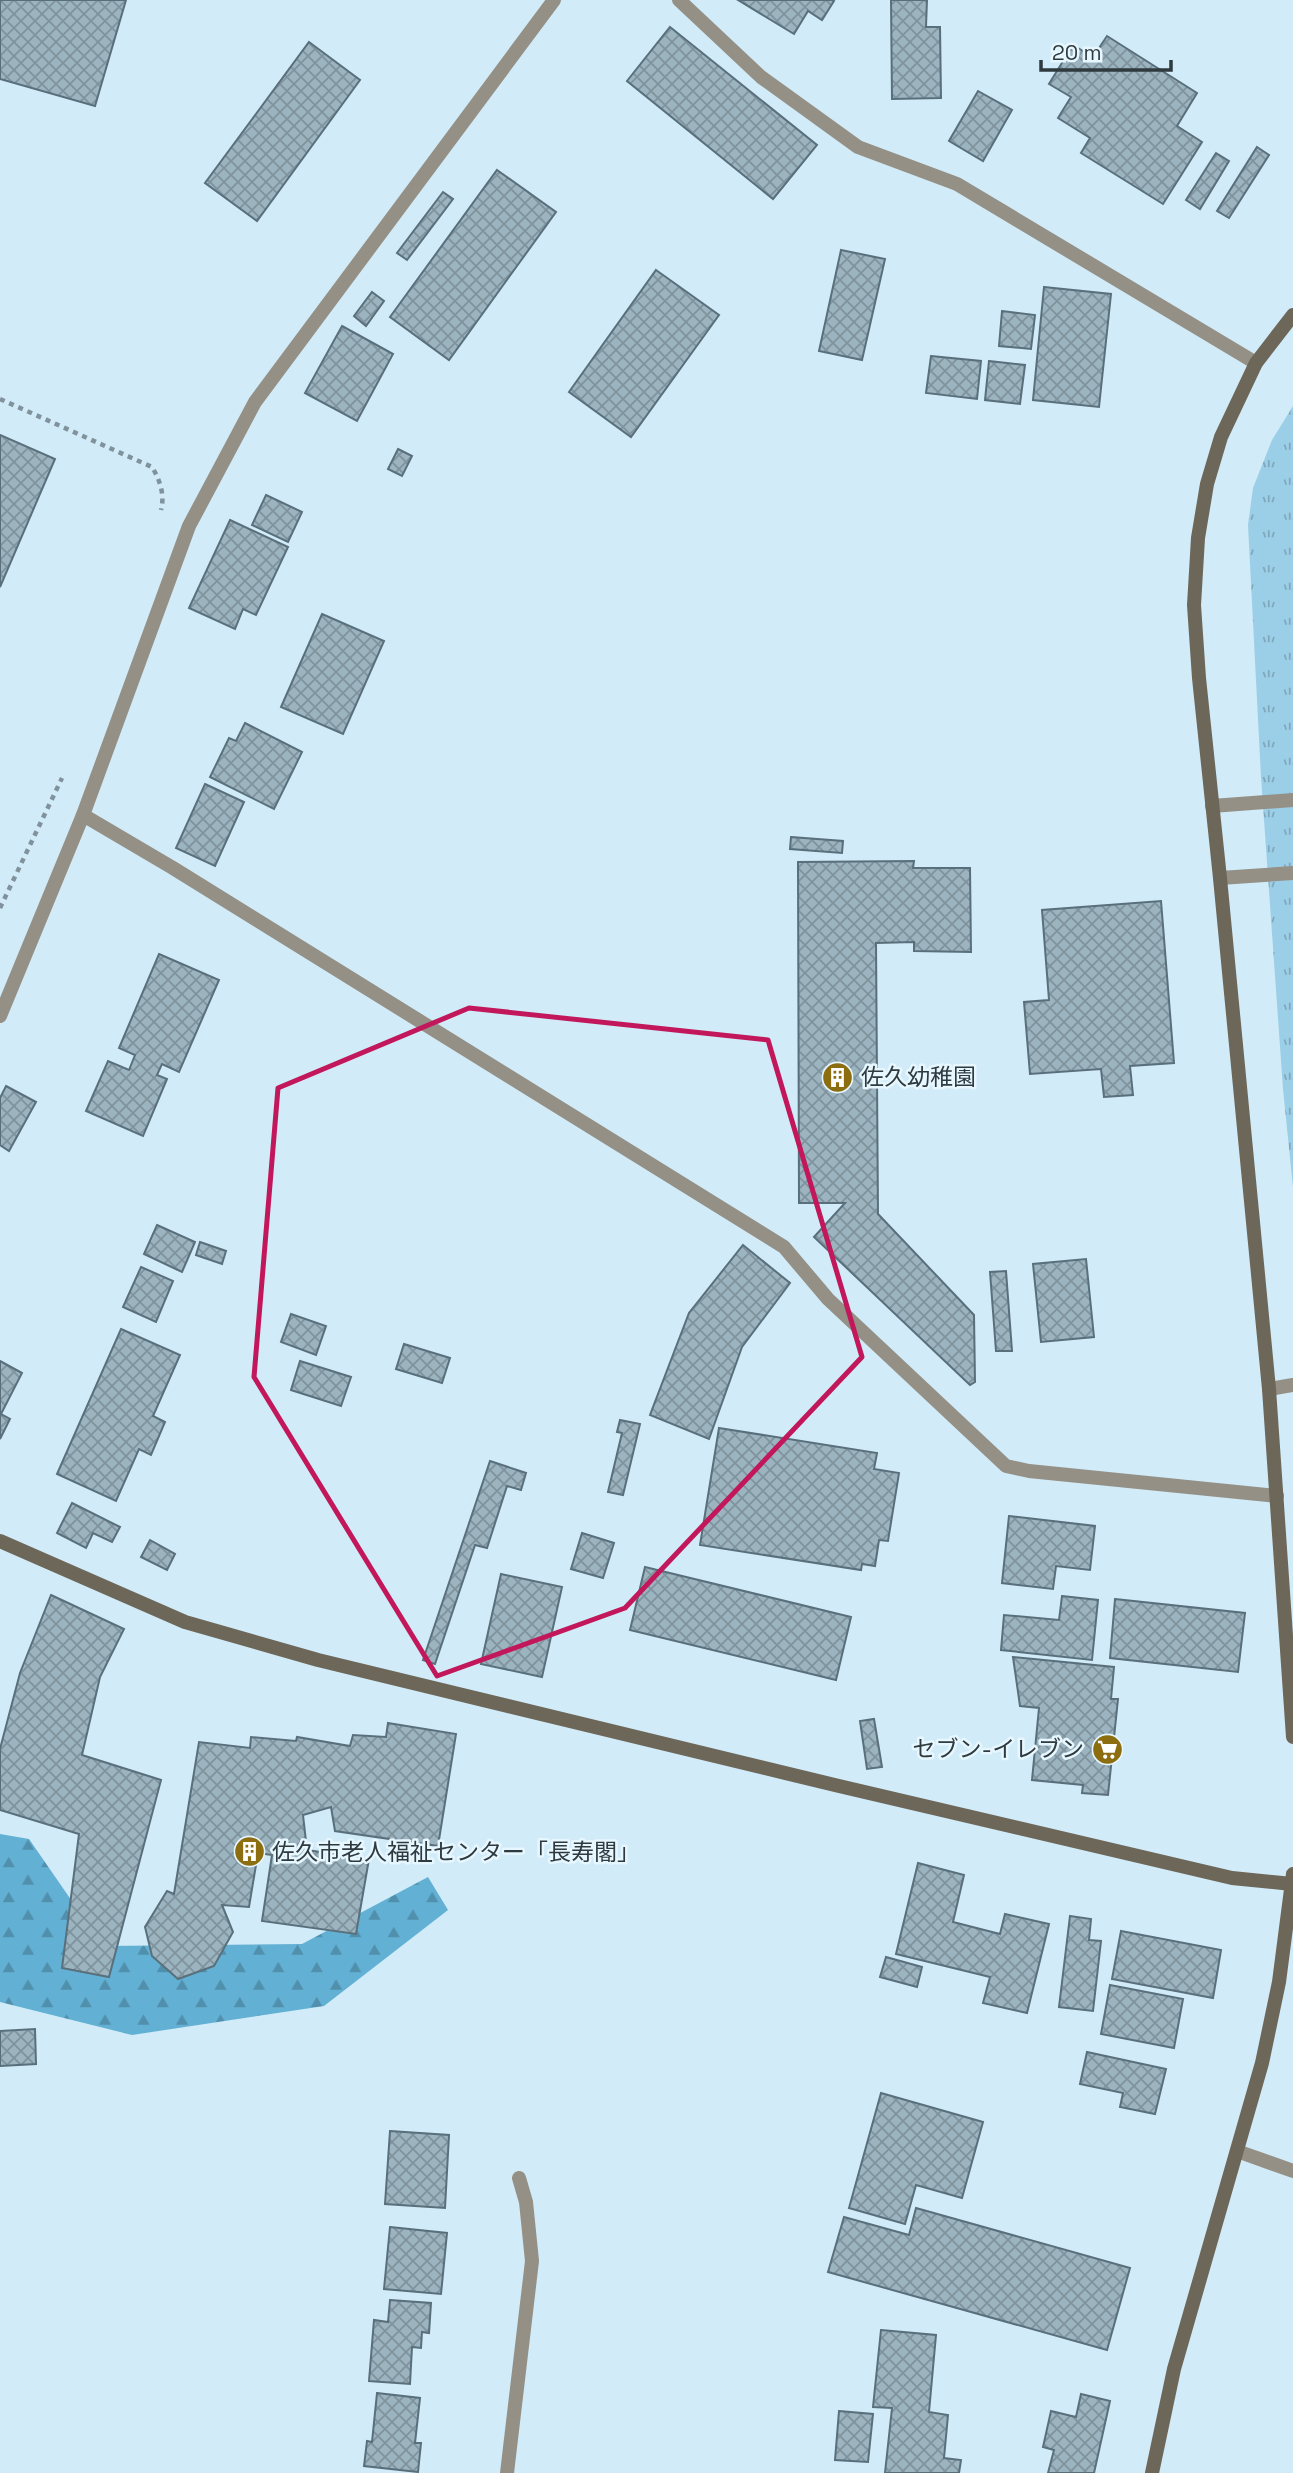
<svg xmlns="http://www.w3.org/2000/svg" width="1293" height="2473" font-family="'Space Grotesk','Noto Sans JP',sans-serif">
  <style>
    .forest { fill: url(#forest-firs) }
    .park { fill: url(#park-tufts) }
    .building { fill: url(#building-cross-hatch); stroke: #59707c; stroke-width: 2 }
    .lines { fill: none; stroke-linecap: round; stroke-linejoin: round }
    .path { stroke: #80929b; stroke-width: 4.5; stroke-dasharray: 5 5; stroke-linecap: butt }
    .lane { stroke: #949086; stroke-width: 14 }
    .street { stroke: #949086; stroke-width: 14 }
    .secondary { stroke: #6d6759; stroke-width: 14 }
    .marked { fill: none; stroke: #c2185b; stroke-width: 5; stroke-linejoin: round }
    .labels { text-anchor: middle; stroke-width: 5; stroke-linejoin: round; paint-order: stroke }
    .poi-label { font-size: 23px; fill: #2f3a3f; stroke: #e7f7ff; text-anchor: start }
  </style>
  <defs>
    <pattern id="forest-firs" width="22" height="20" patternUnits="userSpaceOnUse" patternTransform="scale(1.75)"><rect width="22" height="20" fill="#62b0d3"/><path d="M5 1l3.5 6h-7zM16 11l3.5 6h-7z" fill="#5190ad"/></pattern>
    <pattern id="park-tufts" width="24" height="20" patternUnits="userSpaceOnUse" patternTransform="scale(1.75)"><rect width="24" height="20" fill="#9bcee7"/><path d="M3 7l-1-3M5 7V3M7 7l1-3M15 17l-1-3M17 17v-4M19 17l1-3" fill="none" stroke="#7fa8bd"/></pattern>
    <pattern id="building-cross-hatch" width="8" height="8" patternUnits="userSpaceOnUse" patternTransform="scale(1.75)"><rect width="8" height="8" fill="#9bb4c0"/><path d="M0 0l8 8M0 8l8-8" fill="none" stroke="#7f939d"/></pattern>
  </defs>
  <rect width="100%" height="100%" fill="#d1ebf8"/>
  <!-- forest -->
  <polygon class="forest" points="0,1834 29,1839 103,1946 302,1944 428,1877 448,1910 324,2006 132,2035 0,2002"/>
  <!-- park -->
  <polygon class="park" points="1293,406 1293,1187 1283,1089 1261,777 1248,525 1253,488 1272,440"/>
  <!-- building -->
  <g class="building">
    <polygon points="0,0 126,0 95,106 0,79"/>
    <polygon points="738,0 832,0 834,1 822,20 808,11 794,34"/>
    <polygon points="891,0 927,0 926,27 940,27 941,98 892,99"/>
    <polygon points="670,27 817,145 773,199 627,81"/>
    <polygon points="1107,36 1197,93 1177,126 1202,142 1163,204 1081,153 1090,138 1058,118 1071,97 1049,84 1073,45 1093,57"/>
    <polygon points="309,42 360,80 257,221 205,183"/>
    <polygon points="978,91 1012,110 983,161 949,141"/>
    <polygon points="1257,147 1269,155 1229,218 1217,211"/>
    <polygon points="1216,153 1229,161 1200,209 1186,200"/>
    <polygon points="497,170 556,212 449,360 390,317"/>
    <polygon points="443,192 453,199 407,260 397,253"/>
    <polygon points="841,250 885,259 862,360 819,351"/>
    <polygon points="656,270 719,315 631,437 569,392"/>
    <polygon points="1044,287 1111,294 1099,407 1033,400"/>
    <polygon points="372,292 384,301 366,326 354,316"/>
    <polygon points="1002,311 1035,315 1031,349 999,346"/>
    <polygon points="342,326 393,354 357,421 305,393"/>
    <polygon points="931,356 981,361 977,399 926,393"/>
    <polygon points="989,361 1025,365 1020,404 985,400"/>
    <polygon points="0,435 55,459 0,587"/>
    <polygon points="398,449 412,456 402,476 388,469"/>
    <polygon points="266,495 302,512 288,542 252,525"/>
    <polygon points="230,520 288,547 256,615 243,609 235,629 189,608"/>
    <polygon points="322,614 384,641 343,734 281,707"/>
    <polygon points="245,723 302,752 274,809 210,777 229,738 236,741"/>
    <polygon points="205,784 244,802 215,866 176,848"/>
    <polygon points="791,837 843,841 842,853 790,849"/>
    <polygon points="914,861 913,868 970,868 971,952 914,951 914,942 876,943 878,1214 974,1315 975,1382 970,1385 814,1237 845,1203 799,1203 798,862"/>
    <polygon points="1161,901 1174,1063 1130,1066 1133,1095 1104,1097 1101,1069 1030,1074 1024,1002 1049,1000 1042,910"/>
    <polygon points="159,954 219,980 179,1072 162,1064 157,1075 167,1079 143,1136 86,1111 108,1061 129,1070 135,1055 119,1048"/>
    <polygon points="6,1086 36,1102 9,1151 0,1145 0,1098"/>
    <polygon points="157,1225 195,1242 182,1272 144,1254"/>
    <polygon points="200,1242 226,1251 222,1264 196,1255"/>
    <polygon points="743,1245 790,1283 742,1347 709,1439 650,1415 689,1313"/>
    <polygon points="1086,1259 1094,1337 1041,1342 1033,1264"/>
    <polygon points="141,1267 173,1281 156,1322 123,1307"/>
    <polygon points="1006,1271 1012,1351 996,1351 990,1272"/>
    <polygon points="291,1314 326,1326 316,1355 281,1342"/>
    <polygon points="121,1329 180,1355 153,1416 165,1422 151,1455 139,1449 116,1501 57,1474"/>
    <polygon points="404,1344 450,1358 442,1383 396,1369"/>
    <polygon points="0,1361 22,1373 1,1414 10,1419 0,1439"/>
    <polygon points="300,1361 351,1377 341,1406 291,1390"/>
    <polygon points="620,1420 640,1424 623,1495 608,1492 622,1433 617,1432"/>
    <polygon points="719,1428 877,1453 874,1469 899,1473 888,1541 879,1540 875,1566 862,1564 861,1570 700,1545"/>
    <polygon points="490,1461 526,1473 521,1490 507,1486 487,1548 475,1545 435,1664 423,1660"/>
    <polygon points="72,1503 120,1527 112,1542 93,1533 86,1548 57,1533"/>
    <polygon points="1009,1516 1095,1526 1090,1570 1056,1566 1053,1589 1002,1583"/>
    <polygon points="582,1533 614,1543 603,1578 571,1569"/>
    <polygon points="150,1540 175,1554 167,1570 141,1557"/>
    <polygon points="645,1567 851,1617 836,1680 630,1630"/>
    <polygon points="501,1574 562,1587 542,1677 481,1664"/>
    <polygon points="51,1595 124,1629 100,1677 82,1755 161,1780 109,1977 62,1968 79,1834 0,1810 0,1749 20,1673"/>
    <polygon points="1062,1596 1098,1600 1092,1660 1001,1650 1004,1615 1059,1620"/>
    <polygon points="1115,1599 1245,1613 1238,1672 1110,1658"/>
    <polygon points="1013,1657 1114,1667 1111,1699 1118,1699 1108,1795 1082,1793 1083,1785 1032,1780 1039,1708 1020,1706"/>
    <polygon points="874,1719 882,1767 867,1769 860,1721"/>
    <polygon points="388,1723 456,1734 438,1846 335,1831 331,1807 303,1815 307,1850 369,1859 356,1934 262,1921 272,1855 258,1853 249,1907 222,1905 233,1932 214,1966 178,1979 152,1956 145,1927 167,1891 174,1894 199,1742 250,1748 251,1737 296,1741 297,1737 350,1746 353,1735 386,1737"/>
    <polygon points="918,1863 964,1875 953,1922 1000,1934 1005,1914 1049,1924 1027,2013 983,2003 990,1977 896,1954"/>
    <polygon points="1070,1916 1091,1919 1089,1940 1101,1941 1093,2011 1059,2007"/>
    <polygon points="1121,1931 1221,1950 1213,1998 1112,1979"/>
    <polygon points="886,1957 922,1967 917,1987 880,1977"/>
    <polygon points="1110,1985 1183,1999 1174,2048 1101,2034"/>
    <polygon points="35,2029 36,2064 0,2066 0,2031"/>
    <polygon points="1087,2052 1166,2069 1155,2114 1120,2107 1123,2093 1080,2084"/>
    <polygon points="881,2093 983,2122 962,2198 916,2185 905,2224 849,2208"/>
    <polygon points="390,2131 449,2135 445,2208 385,2204"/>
    <polygon points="916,2208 1130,2268 1107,2350 828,2272 844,2217 909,2235"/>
    <polygon points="390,2227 447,2233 441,2294 384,2289"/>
    <polygon points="390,2300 431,2303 429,2333 422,2332 421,2348 412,2347 410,2384 369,2381 374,2320 388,2322"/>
    <polygon points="881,2330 936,2335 929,2412 948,2415 944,2458 961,2460 959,2473 885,2473 892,2408 873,2407"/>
    <polygon points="377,2393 420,2398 415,2443 421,2443 418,2472 364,2466 367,2441 372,2442"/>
    <polygon points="1081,2394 1110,2401 1094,2473 1048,2473 1054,2450 1043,2447 1051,2411 1076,2417"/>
    <polygon points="839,2411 873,2414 868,2462 835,2460"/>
  </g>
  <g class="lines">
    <!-- path -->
    <g class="path">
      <path d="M0,399L152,467C160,480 165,495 161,510"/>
      <polyline points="0,908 62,778"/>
    </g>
    <!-- lane -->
    <g class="lane">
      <polyline points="1212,806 1293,800"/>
      <polyline points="1220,878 1293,873"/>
      <polyline points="1269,1389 1293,1385"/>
    </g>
    <!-- street -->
    <g class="street">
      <polyline points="554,0 255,402 189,526 83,815 173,868 784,1247 828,1299 1006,1466 1029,1471 1277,1496"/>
      <polyline points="679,0 761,77 858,147 957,184 1256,363"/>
      <polyline points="0,1016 83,815"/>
      <polyline points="1237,2151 1293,2171"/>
      <polyline points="507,2473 532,2261 526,2202 519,2178"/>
    </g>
    <!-- secondary -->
    <g class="secondary">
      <polyline points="1293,315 1256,363 1221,437 1207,484 1198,538 1194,605 1199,678 1220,878 1269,1389 1293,1737"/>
      <polyline points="0,1541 185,1622 318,1660 839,1786 1232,1878 1292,1884"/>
      <polyline points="1152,2473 1174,2369 1262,2063 1279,1982 1293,1874"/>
    </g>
  </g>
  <!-- marked area -->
  <path class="marked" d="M469,1008L768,1040L862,1357L625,1608L437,1676L254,1377L278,1088Z"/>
  <!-- icons -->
  <defs>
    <symbol id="building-disc" viewBox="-11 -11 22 22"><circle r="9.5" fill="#8c6d0f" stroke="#e7f7ff"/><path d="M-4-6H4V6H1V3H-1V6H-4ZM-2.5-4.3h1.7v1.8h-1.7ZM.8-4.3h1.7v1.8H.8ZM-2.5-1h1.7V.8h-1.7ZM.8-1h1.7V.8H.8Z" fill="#fff"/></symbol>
    <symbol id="supermarket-disc" viewBox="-11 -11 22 22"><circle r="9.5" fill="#8c6d0f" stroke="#e7f7ff"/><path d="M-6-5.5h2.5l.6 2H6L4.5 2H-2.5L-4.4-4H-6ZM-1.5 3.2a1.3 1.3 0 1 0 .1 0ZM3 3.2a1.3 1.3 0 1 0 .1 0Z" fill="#fff"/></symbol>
  </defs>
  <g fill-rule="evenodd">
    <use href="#building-disc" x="820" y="1060" width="35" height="35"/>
    <use href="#supermarket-disc" x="1090" y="1732" width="35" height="35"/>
    <use href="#building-disc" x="232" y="1834" width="35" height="35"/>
  </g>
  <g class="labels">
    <!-- poi labels -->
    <g class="poi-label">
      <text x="861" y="1085">佐久幼稚園</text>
      <text x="1084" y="1757" text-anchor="end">セブン-イレブン</text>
      <text x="272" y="1860">佐久市老人福祉センター「長寿閣」</text>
    </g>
  </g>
  <!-- scale -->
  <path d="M1041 60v10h130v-10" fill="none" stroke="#2f3a3f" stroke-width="3.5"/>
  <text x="1052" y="60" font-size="21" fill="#2f3a3f" stroke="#e7f7ff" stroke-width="5" paint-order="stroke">20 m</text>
</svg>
